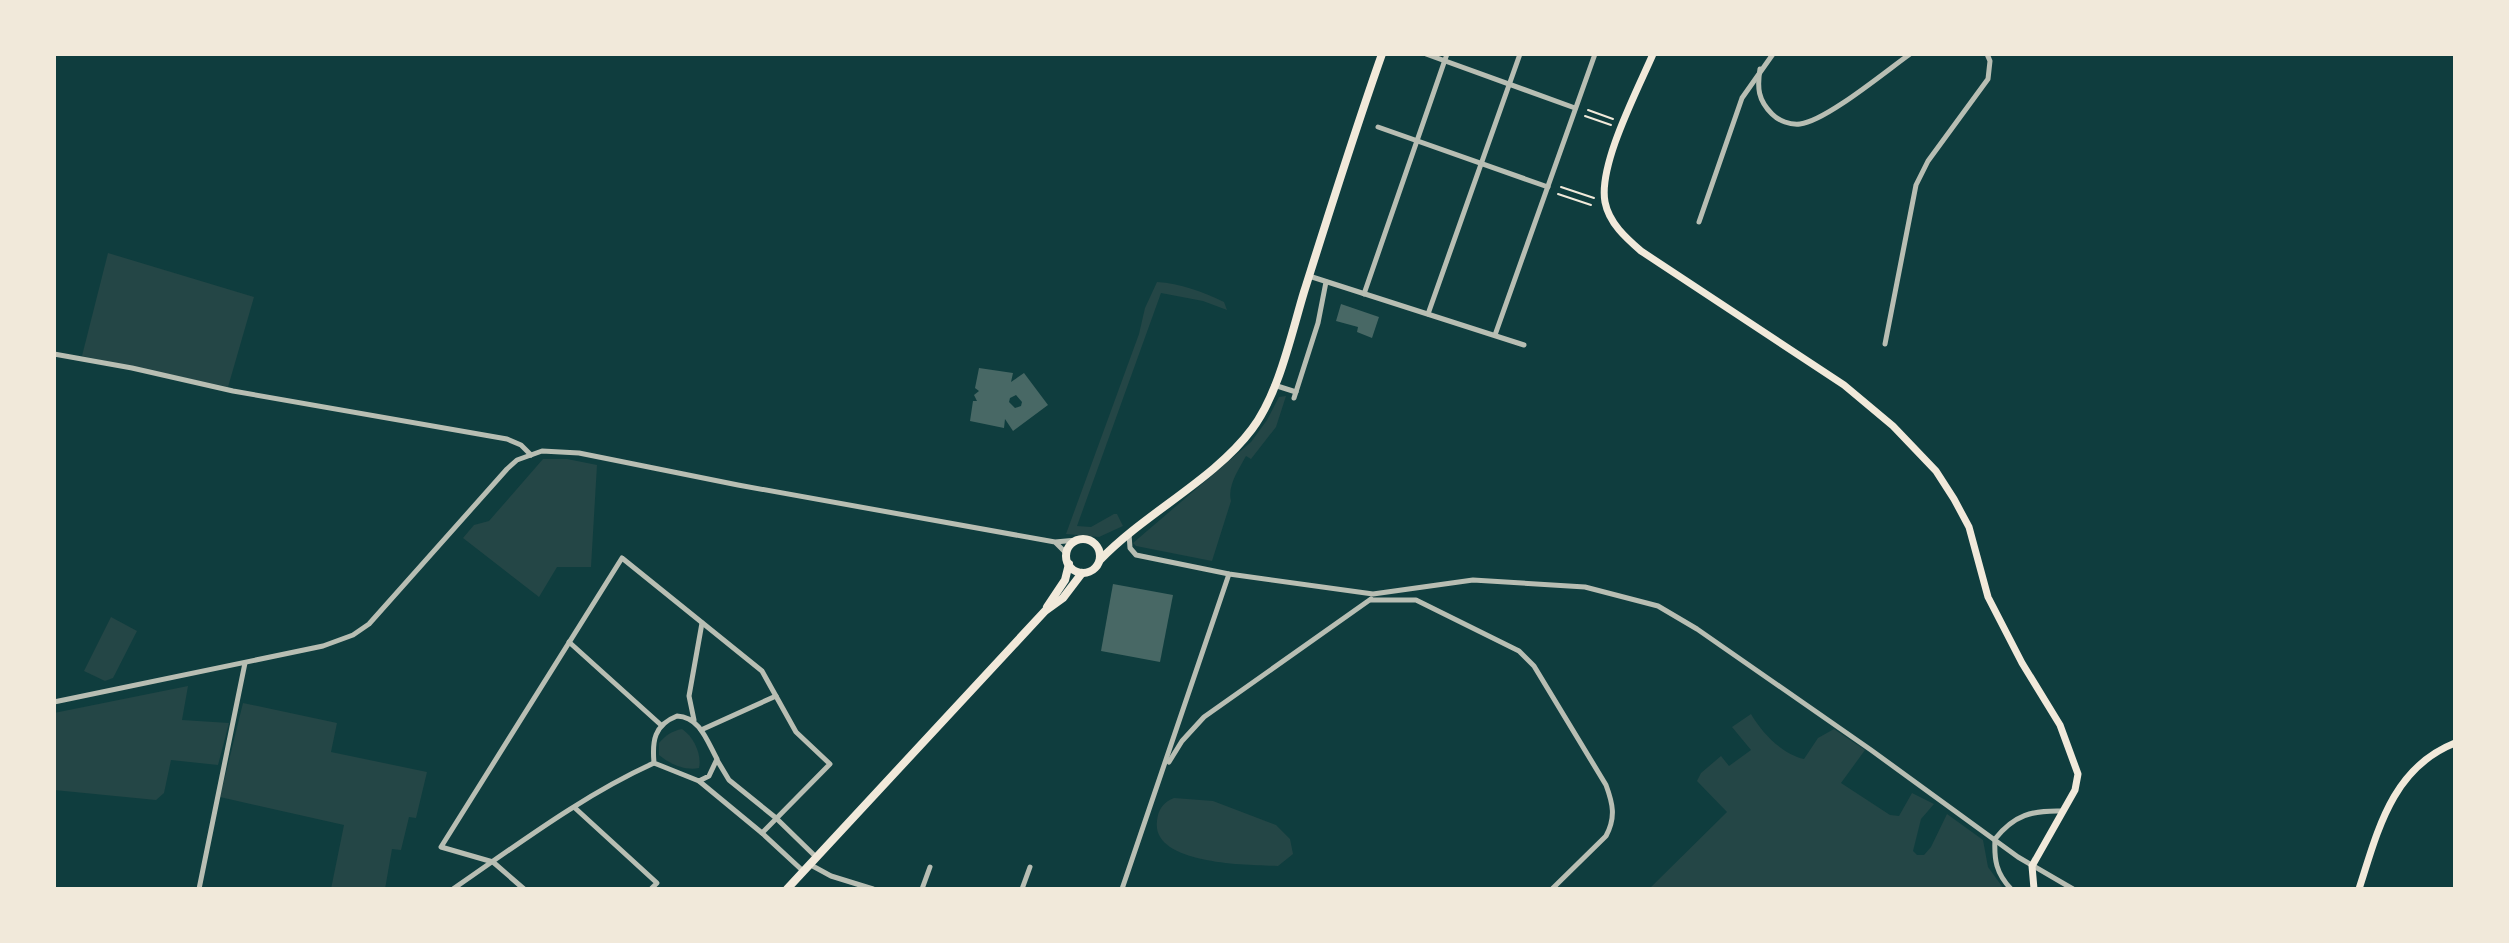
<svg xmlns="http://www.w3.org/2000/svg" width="2509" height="943" font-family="'Archivo Narrow',sans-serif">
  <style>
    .green { fill: #244646 }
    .building { fill: #486865; fill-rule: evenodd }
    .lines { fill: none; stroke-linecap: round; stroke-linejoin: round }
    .path { stroke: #f1e9da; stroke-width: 2 }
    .minor { stroke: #b8beb3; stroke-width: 5 }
    .secondary { stroke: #f1e9da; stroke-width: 7 }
    .primary { stroke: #f1e9da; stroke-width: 8 }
  </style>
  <rect width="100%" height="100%" fill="#0f3d3e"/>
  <!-- green -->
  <g class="green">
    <polygon points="108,253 254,297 228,387 82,356"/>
    <path d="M1157,282C1180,283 1203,292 1224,302L1227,310L1203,301L1161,293L1077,526L1091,527L1114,514H1117L1123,526L1099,537L1066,534L1139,334L1145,308Z"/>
    <path d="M1286,396L1276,427L1251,459L1246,456C1239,469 1227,486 1231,501L1212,561L1136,546L1133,543L1251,442L1267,420L1279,397Z"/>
    <polygon points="543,459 567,459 597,465 591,567 557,567 539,597 463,538 474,525 489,521"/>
    <polygon points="111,617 137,631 113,678 105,681 84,671"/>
    <polygon points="188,686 182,720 229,723 218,765 171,760 164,793 156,800 54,790 54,713"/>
    <polygon points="243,703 337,723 331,752 427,772 416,818 409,817 401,850 392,849 385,889 331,889 344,825 220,797"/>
    <path d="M1751,714C1762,733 1782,754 1804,759L1818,738L1834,729L1865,750L1841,783L1890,815L1899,816L1912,793L1934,804L1921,819L1913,851L1917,855H1924L1931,847L1947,814L1983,840L1988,867L2004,889H1649L1727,812L1697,781L1701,773L1721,756L1729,766L1751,750L1732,727Z"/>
    <path d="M682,729C694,737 702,755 699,768C685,771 670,764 659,755V743C666,735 672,731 682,729Z"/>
    <path d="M1174,798L1213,801L1276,825L1290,839L1293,854L1278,866C1249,865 1151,865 1157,821C1158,810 1163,802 1174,798Z"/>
  </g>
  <!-- building -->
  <g class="building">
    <polygon points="1341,304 1379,317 1372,338 1357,332 1358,327 1336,321"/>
    <path d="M979,368L1013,373L1011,382L1024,373L1048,405L1013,431L1005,419L1004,428L970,421L973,401H977L974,395L979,391L975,388ZM1016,395L1022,402L1021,406L1015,408L1009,402L1010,398Z"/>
    <polygon points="1113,584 1173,595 1160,662 1101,651"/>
  </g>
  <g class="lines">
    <!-- path -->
    <g class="path">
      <polyline points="1588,110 1613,119"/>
      <polyline points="1585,116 1611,125"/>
      <polyline points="1561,187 1594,198"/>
      <polyline points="1558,194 1591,205"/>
    </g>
    <!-- minor -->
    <g class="minor">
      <polyline points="1426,54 1575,108"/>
      <path d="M1760,69C1757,88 1758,100 1772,114C1779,121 1790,125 1800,124C1826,121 1886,71 1910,54"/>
      <polyline points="1378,127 1548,187"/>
      <polyline points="1699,222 1742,98 1773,54"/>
      <polyline points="1309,276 1524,345"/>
      <polyline points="1364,294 1447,54"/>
      <polyline points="1428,314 1520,54"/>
      <polyline points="1495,335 1595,54"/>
      <polyline points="1885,344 1916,185 1928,161 1988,79 1990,61 1987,54"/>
      <polyline points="54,354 132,368 233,391 507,439 521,445 531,455"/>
      <polyline points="1274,385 1296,392"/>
      <polyline points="1294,398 1318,323 1326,282"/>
      <polyline points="1129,534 1130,548 1136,555 1229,574 1373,594 1473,580 1585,587 1658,606 1697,629 1871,750 2018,857 2073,889"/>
      <polyline points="1056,543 1066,553"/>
      <path d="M1371,600H1416L1519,651L1534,666L1606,785C1613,804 1616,817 1606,836L1552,889"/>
      <polyline points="569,642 661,725"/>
      <polyline points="54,702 323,646 353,635 369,624 507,469 517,460 542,451 579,453 738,485 1055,542 1077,540"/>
      <path d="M677,716C700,717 707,741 717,759L709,776L699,781L654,763C652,741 654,725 677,716Z"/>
      <polyline points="694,720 689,696 702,623"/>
      <polyline points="701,730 776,696"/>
      <polyline points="717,760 729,780 776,818 816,857"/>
      <polyline points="1169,762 1182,741 1204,717 1371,599"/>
      <polyline points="699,781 762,833 803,871"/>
      <polyline points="575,808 657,883 651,889"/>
      <polyline points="809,864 831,876 873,889"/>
      <polyline points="199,889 245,663"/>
      <path d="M453,889C517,845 583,795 654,763"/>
      <polyline points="524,889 493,862 441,847 622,558 762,671 796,732 830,764 762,833"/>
      <polyline points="922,889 930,867"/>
      <polyline points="1022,889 1030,867"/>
      <polyline points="1122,889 1229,574"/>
      <path d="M2011,889C1996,873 1994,860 1995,839C2014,815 2032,810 2063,811"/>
    </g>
    <!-- secondary -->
    <g class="secondary">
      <path d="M1653,54C1638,89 1598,165 1605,202C1609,223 1626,238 1641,251L1844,385L1893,426L1936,471L1954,499L1969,527L1988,597L2022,663L2060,725L2078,774L2075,790L2032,866L2034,889"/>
      <path d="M2359,889C2378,830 2392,768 2455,743"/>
    </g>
    <!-- primary -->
    <g class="primary">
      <circle cx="1083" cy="556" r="17"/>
      <path d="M1100,560C1145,513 1214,480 1252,429C1279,393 1291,335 1304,292C1329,213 1354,133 1382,54"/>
      <polyline points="1047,607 1065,580 1069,564"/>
      <polyline points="787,889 1045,611 1063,598 1082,573"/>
    </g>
  </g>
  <!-- border -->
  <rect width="2509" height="943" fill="none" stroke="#f1e9da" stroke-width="112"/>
</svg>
